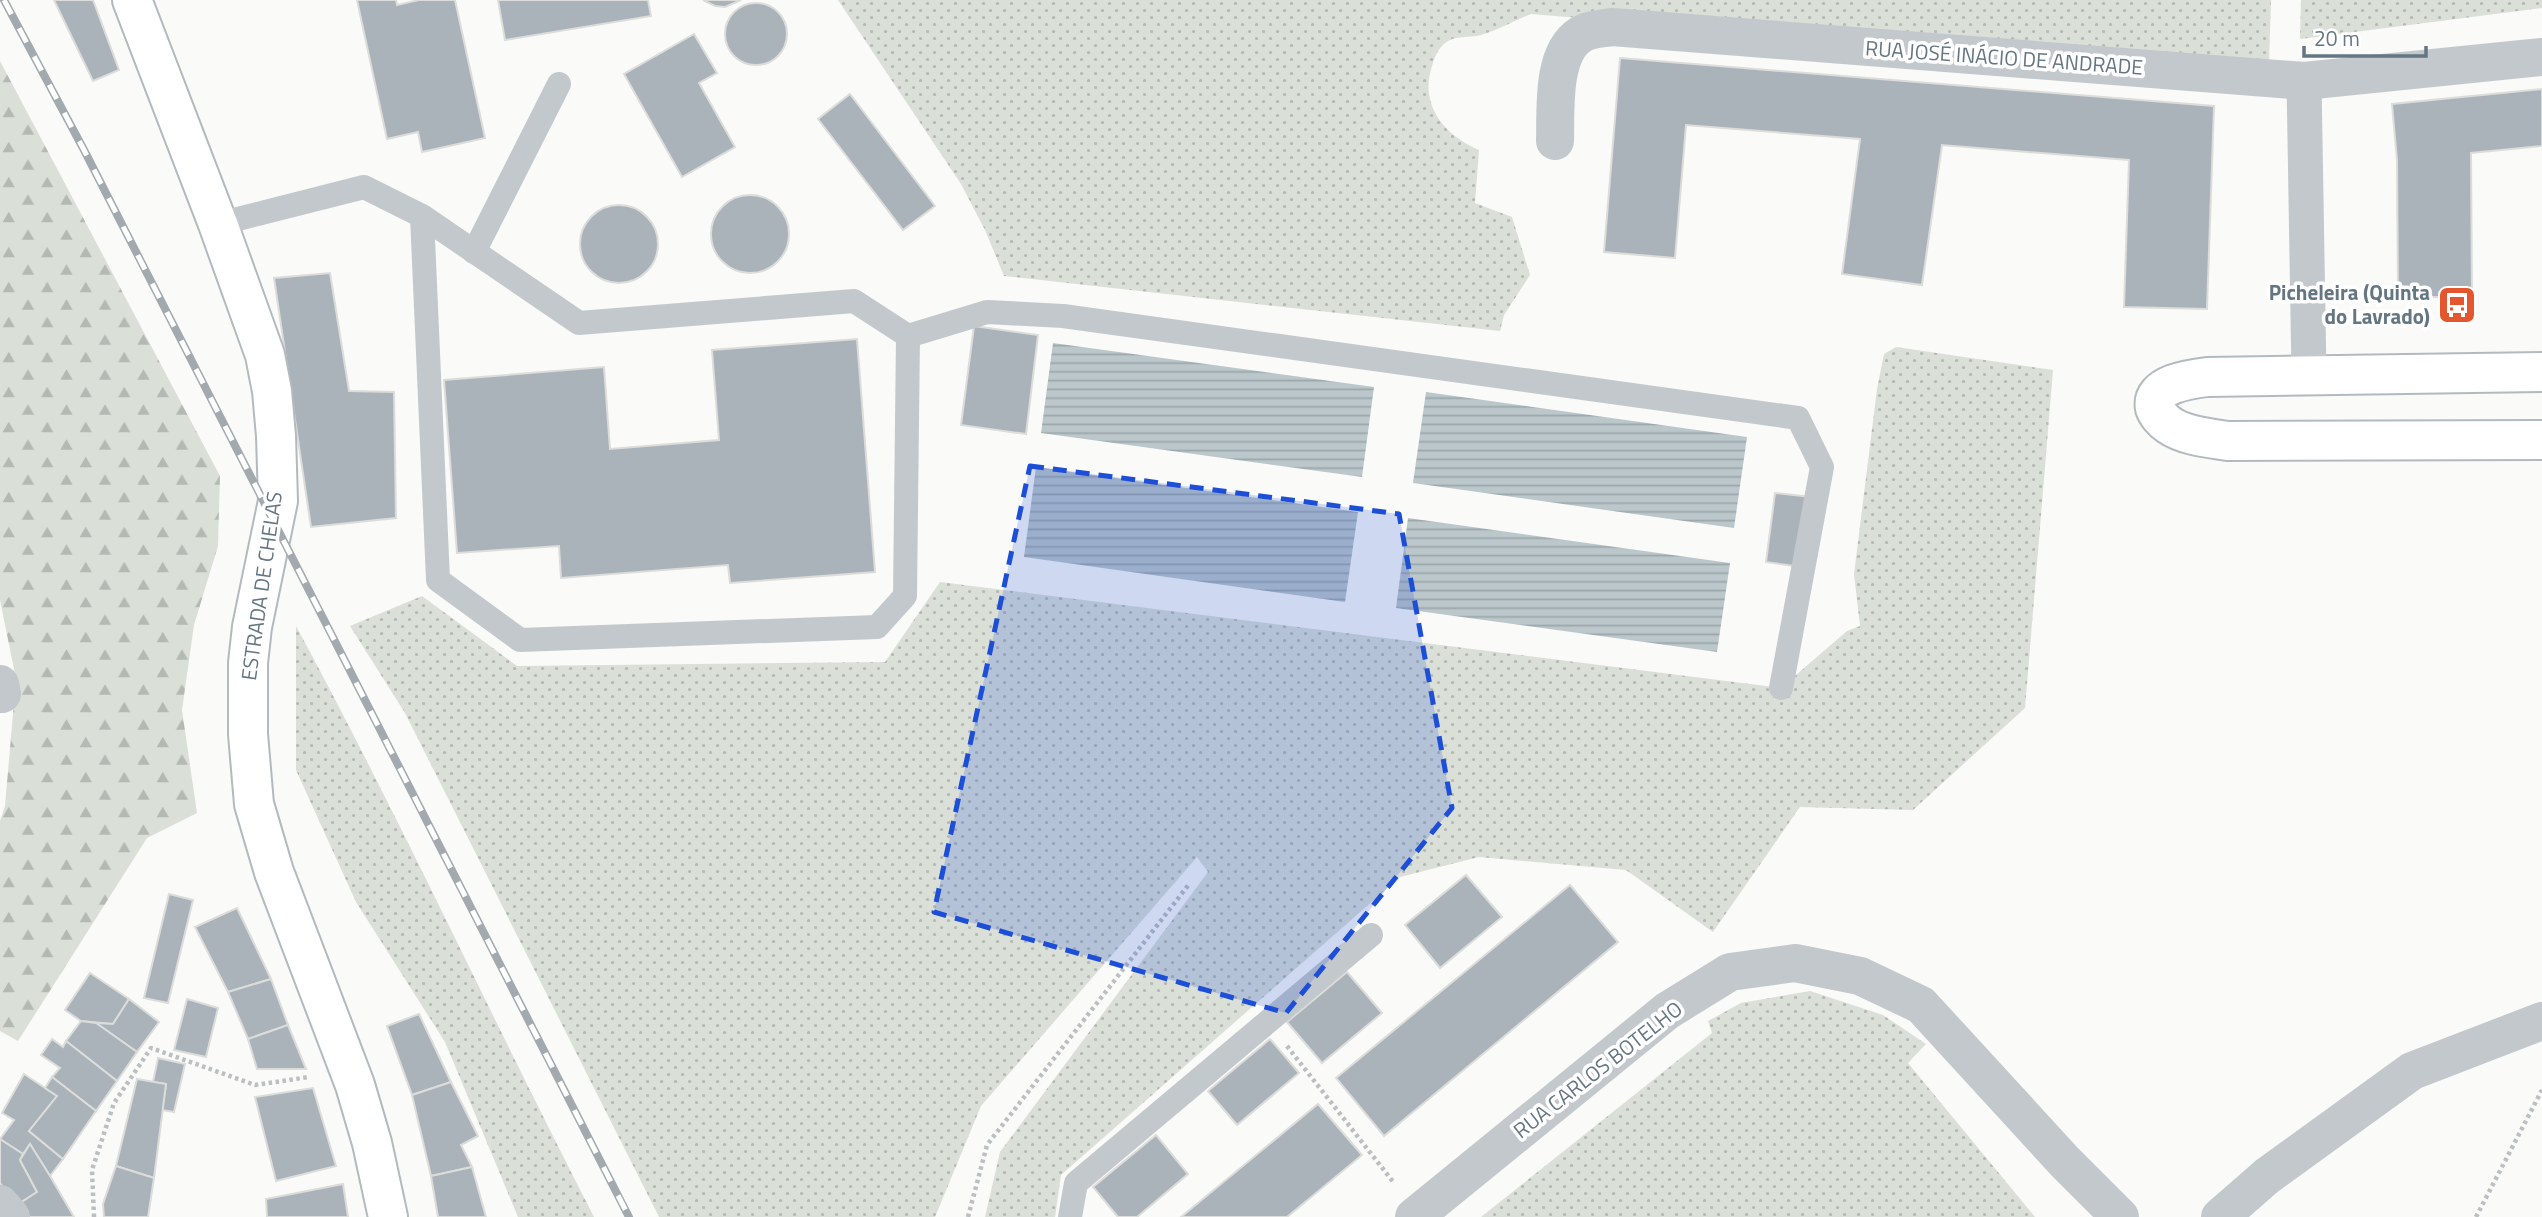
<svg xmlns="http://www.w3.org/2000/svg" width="2542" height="1217" font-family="'Titillium Web',sans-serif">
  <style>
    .grass { fill: url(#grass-dots) }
    .forest { fill: url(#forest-firs) }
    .water { fill: url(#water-rules) }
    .building { fill: #aab3b9; stroke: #dcdcda; stroke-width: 2 }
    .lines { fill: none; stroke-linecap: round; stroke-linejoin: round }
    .secondary-casing { stroke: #b3babf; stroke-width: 42 }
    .path { stroke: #bbbfc2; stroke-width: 4.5; stroke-dasharray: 3.5 3.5; stroke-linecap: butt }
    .service { stroke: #c3c8cc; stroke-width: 24 }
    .pedestrian { stroke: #c3c8cc; stroke-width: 35 }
    .minor { stroke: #c3c8cc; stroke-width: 38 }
    .secondary { stroke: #fff; stroke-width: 38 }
    .rail-casing { stroke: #a2aab0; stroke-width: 8 }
    .rail { stroke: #fff; stroke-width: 5; stroke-dasharray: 16; stroke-linecap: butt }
    .marked { fill: #1d4ed8; fill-opacity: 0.2; stroke: #1d4ed8; stroke-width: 5; stroke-dasharray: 14 9; stroke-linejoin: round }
    .labels { text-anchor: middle; stroke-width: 7; stroke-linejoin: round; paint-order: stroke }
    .street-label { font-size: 21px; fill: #657683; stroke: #fff }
    .poi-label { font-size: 21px; font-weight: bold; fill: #657683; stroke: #fff; text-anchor: end }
  </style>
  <defs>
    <pattern id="grass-dots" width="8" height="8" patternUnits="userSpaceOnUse" patternTransform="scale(1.75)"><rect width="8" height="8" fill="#dadfd7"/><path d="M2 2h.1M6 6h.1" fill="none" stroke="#b4b9b4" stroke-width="1.8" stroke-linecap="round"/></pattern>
    <pattern id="forest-firs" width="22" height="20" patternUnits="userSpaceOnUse" patternTransform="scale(1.75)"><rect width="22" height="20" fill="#dadfd7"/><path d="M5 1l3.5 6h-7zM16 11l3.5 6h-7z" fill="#b4b9b4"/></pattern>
    <pattern id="water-rules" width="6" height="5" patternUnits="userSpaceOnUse" patternTransform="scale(1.75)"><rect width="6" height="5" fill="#bbc7cb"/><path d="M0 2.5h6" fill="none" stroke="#9ca6aa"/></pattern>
  </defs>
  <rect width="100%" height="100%" fill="#fafaf8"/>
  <!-- grass -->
  <g class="grass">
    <path d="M838,0H2271L2269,63L1999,52L1531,14C1514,21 1498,30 1481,35C1469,38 1455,35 1445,43C1438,49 1434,58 1432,66C1419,105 1444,135 1479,150L1475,203L1512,217L1530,275L1504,315L1500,331L1004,276L985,230L961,184Z"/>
    <polygon points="2301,0 2542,0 2542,8 2300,39"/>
    <polygon points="1896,347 2053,370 2025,708 1913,810 1800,807 1713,932 1626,870 1479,857 1400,877 1061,1175 1055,1217 985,1217 1000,1152 1208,872 1197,857 981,1106 935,1217 659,1217 405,713 350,626 422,596 517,666 885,662 940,582 1781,688 1847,631 1860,626 1854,574 1877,389 1884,354"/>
    <path d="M296,626C401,820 493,1021 594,1217H518L445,1042L356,902L296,770Z"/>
    <polygon points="1810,991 1883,1015 1926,1044 1908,1063 2035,1217 1481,1217 1712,1033 1708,1021 1741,1003"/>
  </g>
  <!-- forest -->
  <polygon class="forest" points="0,61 220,476 218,546 194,625 182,710 197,813 147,838 18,1041 0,1031 0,821 5,806 16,679 0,600"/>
  <!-- water -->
  <g class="water">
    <polygon points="1053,343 1374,387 1362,477 1041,433"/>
    <polygon points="1426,392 1747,437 1734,528 1413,483"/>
    <polygon points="1036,467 1358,512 1345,602 1024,557"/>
    <polygon points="1408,518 1730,563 1717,652 1396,608"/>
  </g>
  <!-- building -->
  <g class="building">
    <polygon points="54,0 93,0 119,70 93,81"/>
    <polygon points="357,0 396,0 397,5 419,0 455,0 485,138 422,152 418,132 387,139"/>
    <polygon points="498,0 648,0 651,16 505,40"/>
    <polygon points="703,0 741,0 725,7 715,6"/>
    <circle cx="756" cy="34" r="31"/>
    <polygon points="694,34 717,73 699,83 735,147 682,177 624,74"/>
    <polygon points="1620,58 2214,106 2207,309 2124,307 2129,160 1942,145 1922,285 1842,274 1860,139 1686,125 1675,258 1604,252"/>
    <polygon points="2542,89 2542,146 2471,153 2472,297 2398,297 2397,160 2392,104"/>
    <polygon points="850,94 935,206 903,230 818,119"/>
    <circle cx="750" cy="234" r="39"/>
    <circle cx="619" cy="244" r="39"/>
    <polygon points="330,273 349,391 394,392 396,518 311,527 274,278"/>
    <polygon points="974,326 1038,335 1026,434 961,425"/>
    <polygon points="857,339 875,572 730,583 728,565 561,578 559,546 457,553 444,380 604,367 610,449 719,440 712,350"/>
    <polygon points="1775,493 1811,497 1801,567 1766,562"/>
    <polygon points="1466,875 1502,917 1440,968 1405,925"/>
    <polygon points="1570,885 1618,942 1384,1136 1336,1078"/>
    <polygon points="169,894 193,900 168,1003 144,998"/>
    <polygon points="237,908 271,979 228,992 195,927"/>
    <polygon points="1347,972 1382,1013 1322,1063 1287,1022"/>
    <polygon points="90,973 129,999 113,1024 81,1021 65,1010"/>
    <polygon points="271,979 288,1025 248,1039 228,992"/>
    <polygon points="129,999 159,1022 137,1052 96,1023 113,1024"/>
    <polygon points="187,999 218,1008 206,1057 174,1050"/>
    <polygon points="419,1014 451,1082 412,1095 387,1026"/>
    <polygon points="81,1021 96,1023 137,1052 117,1081 66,1041"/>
    <polygon points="288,1025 306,1069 257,1069 248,1039"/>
    <polygon points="52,1039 63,1047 66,1041 117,1081 96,1111 52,1077 60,1068 41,1055"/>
    <polygon points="1270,1039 1299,1073 1237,1125 1208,1091"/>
    <polygon points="158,1058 185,1064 174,1112 162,1110 166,1084 153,1082"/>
    <polygon points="24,1074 57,1096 29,1131 63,1159 50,1176 30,1144 23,1154 0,1139 14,1120 2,1113"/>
    <polygon points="52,1077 96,1111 63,1159 29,1131 57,1096 45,1088"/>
    <polygon points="137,1079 166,1084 154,1178 116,1166"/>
    <polygon points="451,1082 478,1136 461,1145 472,1167 431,1176 412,1095"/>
    <polygon points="313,1088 336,1166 276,1181 255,1097"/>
    <polygon points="1318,1104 1362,1155 1287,1217 1181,1217"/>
    <polygon points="1156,1135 1188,1174 1137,1217 1118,1217 1093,1187"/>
    <polygon points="0,1139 23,1154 20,1160 37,1192 17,1205 0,1183"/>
    <polygon points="30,1144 50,1176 74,1217 26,1217 17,1205 37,1192 20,1160"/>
    <polygon points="116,1166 154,1178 148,1217 104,1217 103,1204"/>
    <polygon points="472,1167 486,1217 438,1217 431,1176"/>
    <polygon points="343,1184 348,1217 267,1217 266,1199"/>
  </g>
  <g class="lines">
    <defs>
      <g id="secondary">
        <polyline points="132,0 218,224 265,355 272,391 276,436 278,501 252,627 248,663 248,734 254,804 274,872 355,1085 372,1143 388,1217"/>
        <path d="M2542,372L2207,377C2191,379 2150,384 2155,408C2157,414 2163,421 2169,425C2185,436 2209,438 2228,441L2542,440"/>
      </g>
    </defs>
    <!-- secondary casing -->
    <use href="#secondary" class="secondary-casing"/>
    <!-- path -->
    <g class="path">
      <polyline points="1287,1046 1394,1183"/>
      <polyline points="94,1217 92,1170 114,1103 151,1048 255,1085 309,1077"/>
      <polyline points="968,1217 987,1145 1190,883"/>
      <polyline points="2476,1217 2542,1090"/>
    </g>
    <!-- service -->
    <g class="service">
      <polyline points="422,216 438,580 520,640 877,627 905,596 908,336 987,312 1063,316 1798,418 1822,467 1781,688"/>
      <polyline points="218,224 364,187 422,216 579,323 854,301 908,336"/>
      <polyline points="474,252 559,84"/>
      <polyline points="1070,1217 1076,1183 1371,935"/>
    </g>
    <!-- pedestrian -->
    <polyline class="pedestrian" points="2304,81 2309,375"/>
    <!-- minor -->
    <g class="minor">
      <path d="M1555,141C1556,111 1551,54 1580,35C1589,29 1601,29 1612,27L2304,81L2542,57"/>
      <polyline points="0,684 2,694"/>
      <polyline points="0,1204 11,1217"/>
      <polyline points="1414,1217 1667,1011 1730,972 1795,963 1860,976 1921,1005 2065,1162 2120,1217"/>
      <polyline points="2220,1217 2267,1176 2412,1071 2542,1021"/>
    </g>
    <!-- secondary -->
    <use href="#secondary" class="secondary"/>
    <defs>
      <polyline id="rail" points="4,0 84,150 629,1217"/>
    </defs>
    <!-- rail casing -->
    <use href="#rail" class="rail-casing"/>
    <!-- rail -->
    <use href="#rail" class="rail"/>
  </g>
  <!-- marked area -->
  <path class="marked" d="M1030,466L1399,514L1452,808L1286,1013L934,912Z"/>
  <!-- icons -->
  <defs>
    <symbol id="bus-square" viewBox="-11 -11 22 22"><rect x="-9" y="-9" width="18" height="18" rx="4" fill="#e4572e" stroke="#fff"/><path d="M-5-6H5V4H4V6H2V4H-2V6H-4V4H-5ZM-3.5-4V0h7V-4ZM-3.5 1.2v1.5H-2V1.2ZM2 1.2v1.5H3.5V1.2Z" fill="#fff"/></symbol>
  </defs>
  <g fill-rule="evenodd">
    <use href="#bus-square" x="2435" y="283" width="44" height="44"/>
  </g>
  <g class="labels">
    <!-- street labels -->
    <g class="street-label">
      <text transform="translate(2004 58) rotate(4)" y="7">RUA JOSÉ INÁCIO DE ANDRADE</text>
      <text transform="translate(262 586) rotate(-82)" y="7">ESTRADA DE CHELAS</text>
      <text transform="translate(1598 1070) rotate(-38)" y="7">RUA CARLOS BOTELHO</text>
    </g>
    <!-- poi labels -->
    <g class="poi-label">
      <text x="2430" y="300">Picheleira (Quinta<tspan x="2430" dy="24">do Lavrado)</tspan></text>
    </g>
  </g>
  <!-- scale -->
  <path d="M2304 46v10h122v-10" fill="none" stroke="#657683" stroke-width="3.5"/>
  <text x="2314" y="46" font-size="21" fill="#657683" stroke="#ffffff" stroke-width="5" paint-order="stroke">20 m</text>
</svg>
